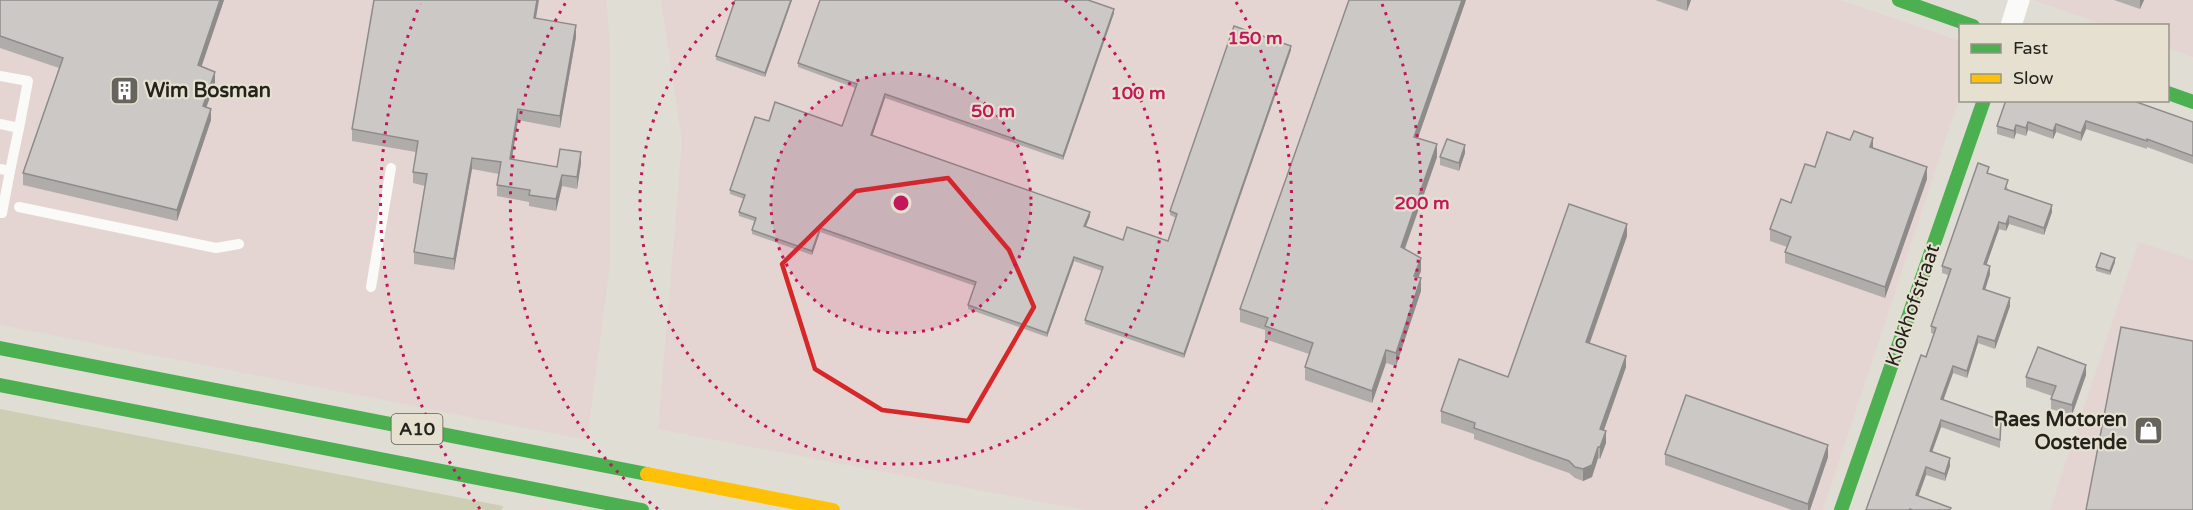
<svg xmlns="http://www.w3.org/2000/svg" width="2193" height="510" font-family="'Varela Round',sans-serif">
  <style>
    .industrial { fill: #e5d5d2 }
    .green { fill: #cdceb4 }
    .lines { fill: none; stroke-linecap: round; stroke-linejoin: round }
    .lane { stroke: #fafaf9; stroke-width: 10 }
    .street { stroke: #fafaf9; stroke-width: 21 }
    .fast { stroke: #4caf50; stroke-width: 14 }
    .slow { stroke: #ffc107; stroke-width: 14 }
    .wall { fill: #afacaa }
    .shaded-wall { fill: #8e8c8b }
    .building { fill: #cbc8c6; stroke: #8e8c8b; stroke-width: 1.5 }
    .marked { fill: none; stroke: #d62828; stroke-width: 4.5; stroke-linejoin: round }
    .ring { fill: none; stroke: #c2185b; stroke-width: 3; stroke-dasharray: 3 6 }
    .labels { text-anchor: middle; stroke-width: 4.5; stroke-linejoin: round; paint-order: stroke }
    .shield { fill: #e5e0cf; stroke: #5f5c52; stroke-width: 1.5 }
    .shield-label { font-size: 18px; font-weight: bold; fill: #25231d }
    .poi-label { font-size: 20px; font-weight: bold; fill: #25231d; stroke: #e5e0cf; text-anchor: start }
    .street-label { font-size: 20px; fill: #25231d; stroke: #e5e0cf }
    .centre { fill: #c2185b; stroke: #e5e0cf; stroke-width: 3 }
    .ring-label { font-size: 18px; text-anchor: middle; font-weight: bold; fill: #c2185b; stroke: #e5e0cf; stroke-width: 4.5; stroke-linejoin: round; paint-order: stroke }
  </style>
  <rect width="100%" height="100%" fill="#e0ddd4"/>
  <!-- industrial -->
  <g class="industrial">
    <polygon points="0,0 606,0 610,44 610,265 587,440 0,325"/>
    <polygon points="661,0 1840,0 1960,41 1960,96 1823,510 1084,510 658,429 682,143"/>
    <polygon points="2033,0 2193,0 2193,57 2168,48 2168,26 2105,25"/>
    <polygon points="2139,242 2193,260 2193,510 2050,510"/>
  </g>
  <!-- green -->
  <polygon class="green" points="0,409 503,506 502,510 0,510"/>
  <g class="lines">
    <!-- lane -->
    <g class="lane">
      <polyline points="0,76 28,81 19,128"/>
      <polyline points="0,124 19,128 10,171"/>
      <polyline points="0,169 10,171 2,213 0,213"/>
      <polyline points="19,207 216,248 239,244"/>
      <polyline points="371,287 391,168"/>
    </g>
    <!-- street -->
    <polyline class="street" points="2011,26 2019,0"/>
    <!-- fast -->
    <g class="fast">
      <polyline points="1899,0 1973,26"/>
      <polyline points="2168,93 2193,102"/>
      <polyline points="0,348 647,474"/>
      <polyline points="0,385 642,510"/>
      <polyline points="1841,510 1984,100"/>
    </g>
    <!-- slow -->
    <polyline class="slow" points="647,474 833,510"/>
  </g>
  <!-- wall -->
  <g class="wall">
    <polygon points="0,0 224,0 201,67 215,83 206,107 211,120 177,221 23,185 23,173 59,68 0,48"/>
    <polygon points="792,0 765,77 716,60 716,56"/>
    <polygon points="1349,0 1466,0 1418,138 1437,157 1405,249 1421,271 1418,277 1421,291 1396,366 1386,363 1372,403 1305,380 1305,367 1309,354 1265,339 1265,330 1240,322 1240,309"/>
    <polygon points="1655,0 1691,0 1687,11"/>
    <polygon points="2114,0 2144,0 2140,9"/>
    <polygon points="1114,13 1063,160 885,98 872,136 1090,216 1086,227 1123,240 1168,241 1176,218 1170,215 1170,211 1291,50 1184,358 1085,324 1085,320 1102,271 1074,261 1047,337 968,309 968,305 975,286 820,232 812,255 752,234 752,230 754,221 739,216 739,212 744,199 730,194 730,190 769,121 842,126 855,88 798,67 798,63"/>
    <polygon points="536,18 576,37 560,128 518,120 512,159 557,167 581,163 577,189 562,186 556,211 529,206 529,202 497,196 497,185 499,174 472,169 454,270 414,264 414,252 425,186 413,183 413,172 416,152 352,141 352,129"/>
    <polygon points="2006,100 2193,122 2193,164 2147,147 2147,149 2086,129 2081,141 2056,132 2053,139 2028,130 2026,136 2016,133 2014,139 1997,134 1997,126"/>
    <polygon points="1873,148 1927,179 1885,298 1785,263 1785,252 1787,247 1770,241 1770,229 1791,203 1815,167"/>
    <polygon points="1465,153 1459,171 1440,165 1440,157"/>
    <polygon points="1989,174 2008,188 2007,189 2052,212 2044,235 2009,224 2006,231 1999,229 1986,265 1990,274 1985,290 2010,306 1995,349 1978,343 1967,378 1953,373 1943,400 2001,420 2000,448 1941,427 1932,452 1950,466 1945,481 1926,475 1918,496 1951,510 1866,510 1934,334 1931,333 1931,326 1948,275 1942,273 1942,266"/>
    <polygon points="1627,236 1590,343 1626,367 1604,430 1606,443 1600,459 1598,458 1592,477 1583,481 1575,478 1569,473 1474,439 1474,434 1441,423 1441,411 1508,377"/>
    <polygon points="2115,262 2110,275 2096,271 2096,267"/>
    <polygon points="2086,375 2072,415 2051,409 2051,399 2052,396 2026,387 2026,377"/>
    <polygon points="1665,454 1828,457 1810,510 1792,510 1665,465"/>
  </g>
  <!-- shaded-wall -->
  <g class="shaded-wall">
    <polygon points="220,0 224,0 198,77 198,65"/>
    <polygon points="537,0 539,0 534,30 534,18"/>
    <polygon points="791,0 792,0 765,77 765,73"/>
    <polygon points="1462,0 1466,0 1414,149 1414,137"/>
    <polygon points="1687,0 1691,0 1687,11"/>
    <polygon points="2140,0 2144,0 2140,9"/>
    <polygon points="1114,9 1114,13 1063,160 1063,156"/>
    <polygon points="576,25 576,37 560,128 560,116"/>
    <polygon points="1291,46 1291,50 1184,358 1184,354"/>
    <polygon points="215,72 215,83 203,117 203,106"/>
    <polygon points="885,94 885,98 871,140 871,135"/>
    <polygon points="211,109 211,120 177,221 177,210"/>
    <polygon points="518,109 518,120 510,170 510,159"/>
    <polygon points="2086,121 2086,129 2081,141 2081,133"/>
    <polygon points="2028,122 2028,130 2026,136 2026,128"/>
    <polygon points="2056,124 2056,132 2053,139 2053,131"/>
    <polygon points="2016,125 2016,133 2014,139 2014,131"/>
    <polygon points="1873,138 1873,149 1870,147"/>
    <polygon points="1437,144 1437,157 1401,259 1401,247"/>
    <polygon points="1465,145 1465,153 1459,171 1459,163"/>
    <polygon points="581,152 581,163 577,189 577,177"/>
    <polygon points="472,158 472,169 454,270 454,259"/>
    <polygon points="1927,167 1927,179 1885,298 1885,287"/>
    <polygon points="562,175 562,186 556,211 556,199"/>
    <polygon points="2052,205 2052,212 2044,235 2044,228"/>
    <polygon points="1090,212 1090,216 1084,230 1084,226"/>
    <polygon points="2009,216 2009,224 2006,231 2006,224"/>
    <polygon points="1999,222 1999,229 1984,272 1984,264"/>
    <polygon points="1627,224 1627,236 1586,353 1586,342"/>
    <polygon points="820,228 820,232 812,255 812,251"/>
    <polygon points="1074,257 1074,261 1047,337 1047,333"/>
    <polygon points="1421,258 1421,271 1414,289 1414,276"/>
    <polygon points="2115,258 2115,262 2110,275 2110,271"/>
    <polygon points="1990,266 1990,274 1983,296 1983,289"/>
    <polygon points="1421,278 1421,291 1396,366 1396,353"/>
    <polygon points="2010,298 2010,306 1995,349 1995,341"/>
    <polygon points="1978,336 1978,343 1967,378 1967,371"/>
    <polygon points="1386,350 1386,363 1372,403 1372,391"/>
    <polygon points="1626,356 1626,367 1600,441 1600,429"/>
    <polygon points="2086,365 2086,375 2072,415 2072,405"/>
    <polygon points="1953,366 1953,373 1941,407 1941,399"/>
    <polygon points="1941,420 1941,427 1930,458 1930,451"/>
    <polygon points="1606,431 1606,443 1600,459 1600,447"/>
    <polygon points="1828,445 1828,457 1810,510 1808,510 1808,504"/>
    <polygon points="1598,447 1598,458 1592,477 1583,481 1583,469"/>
    <polygon points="1950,458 1950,466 1945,481 1945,474"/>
    <polygon points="1926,467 1926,475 1916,503 1916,495"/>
  </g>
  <!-- building -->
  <g class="building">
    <polygon points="0,0 220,0 198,65 215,72 203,106 211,109 177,210 23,173 63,58 0,36"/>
    <polygon points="374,0 537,0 534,18 576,25 560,116 518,109 510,159 557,167 560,149 581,152 577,177 562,175 556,199 529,195 530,190 497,185 501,162 472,158 454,259 414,252 427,174 413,172 418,141 352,129"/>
    <polygon points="735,0 791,0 765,73 716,56"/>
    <polygon points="820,0 1088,0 1114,9 1063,156 885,94 871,135 1090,212 1084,226 1123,240 1127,227 1168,241 1177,214 1170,211 1234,26 1291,46 1184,354 1085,320 1103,267 1074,257 1047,333 968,305 976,282 820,228 812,251 752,230 756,218 739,212 745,195 730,190 755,117 769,121 775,102 842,126 857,84 798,63"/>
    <polygon points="1349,0 1462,0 1414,137 1437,144 1401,247 1421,258 1414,276 1421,278 1396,353 1386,350 1372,391 1305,367 1313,343 1265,326 1268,318 1240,309"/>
    <polygon points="2006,100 2131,100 2193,122 2193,156 2147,139 2147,141 2086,121 2081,133 2056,124 2053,131 2028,122 2026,128 2016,125 2014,131 1997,126"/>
    <polygon points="1854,131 1873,138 1870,147 1927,167 1885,287 1785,252 1791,237 1770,229 1781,199 1791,203 1805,164 1815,167 1827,132 1850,140"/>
    <polygon points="1447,139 1465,145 1459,163 1440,157"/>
    <polygon points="1978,163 1989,167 1987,173 2008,180 2005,189 2052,205 2044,228 2009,216 2006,224 1999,222 1984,264 1990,266 1983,289 2010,298 1995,341 1978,336 1967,371 1953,366 1941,399 2001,420 2000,440 1941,420 1930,451 1950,458 1945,474 1926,467 1916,495 1951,508 1950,510 1913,510 1910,509 1910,510 1866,510 1921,355 1926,357 1936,328 1931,326 1951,269 1942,266"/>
    <polygon points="1569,204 1627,224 1586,342 1626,356 1600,429 1606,431 1600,447 1598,447 1592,465 1583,469 1575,467 1569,461 1474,428 1475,423 1441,411 1459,359 1508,377"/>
    <polygon points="2101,253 2115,258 2110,271 2096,267"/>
    <polygon points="2121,327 2193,341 2193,510 2086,510"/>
    <polygon points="2038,347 2086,365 2072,405 2051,399 2056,386 2026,377"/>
    <polygon points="1686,395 1828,445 1808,504 1665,454"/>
  </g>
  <!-- marked area -->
  <path class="marked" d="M948,178L1009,250L1034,307L968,421L882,410L815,369L782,264L856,191Z"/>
  <!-- distance rings -->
  <circle cx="901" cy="203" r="130" fill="#c2185b" fill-opacity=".12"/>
  <g class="ring">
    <circle cx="901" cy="203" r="130"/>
    <path d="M1065 0A261 261 0 1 1 737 0"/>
    <path d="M658 509A391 391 0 0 1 566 2M1236 2A391 391 0 0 1 1144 509"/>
    <path d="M480 509A521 521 0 0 1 420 4M1382 4A521 521 0 0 1 1322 509"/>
  </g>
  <!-- icons -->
  <defs>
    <symbol id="building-square" viewBox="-11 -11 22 22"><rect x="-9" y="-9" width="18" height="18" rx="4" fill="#66645d" stroke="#e5e0cf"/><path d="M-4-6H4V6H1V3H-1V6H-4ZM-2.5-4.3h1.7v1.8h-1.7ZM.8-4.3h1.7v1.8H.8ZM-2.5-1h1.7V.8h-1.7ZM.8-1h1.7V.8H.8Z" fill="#fff"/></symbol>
    <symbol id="shop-square" viewBox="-11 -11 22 22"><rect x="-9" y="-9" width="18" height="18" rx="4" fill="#66645d" stroke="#e5e0cf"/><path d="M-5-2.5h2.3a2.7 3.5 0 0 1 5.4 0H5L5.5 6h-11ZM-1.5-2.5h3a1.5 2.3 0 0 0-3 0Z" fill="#fff"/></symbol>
  </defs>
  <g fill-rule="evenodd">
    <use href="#building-square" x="108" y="74" width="33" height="33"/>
    <use href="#shop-square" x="2132" y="414" width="33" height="33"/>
  </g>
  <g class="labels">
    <!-- shield labels -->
    <rect class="shield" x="391.5" y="414" width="51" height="30" rx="4.5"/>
    <g class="shield-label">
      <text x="417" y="435">A10</text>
    </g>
    <!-- poi labels -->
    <g class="poi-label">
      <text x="145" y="97">Wim Bosman</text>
      <text x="2127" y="426" text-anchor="end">Raes Motoren<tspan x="2127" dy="23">Oostende</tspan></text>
    </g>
    <!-- street labels -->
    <g class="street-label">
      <text transform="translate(1912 305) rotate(-71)" y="7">Klokhofstraat</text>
    </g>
  </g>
  <circle cx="901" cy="203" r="9" class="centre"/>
  <g class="ring-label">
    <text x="1255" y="44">150 m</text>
    <text x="1138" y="99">100 m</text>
    <text x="993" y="117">50 m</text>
    <text x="1422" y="209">200 m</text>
  </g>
  <!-- legend -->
  <rect x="1959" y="24" width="210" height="78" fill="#e5e0cf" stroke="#989488" stroke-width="1.5"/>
  <rect x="1971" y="44" width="30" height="9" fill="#4caf50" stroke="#989488" stroke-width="1.5"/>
  <text x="2013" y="54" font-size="18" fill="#25231d">Fast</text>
  <rect x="1971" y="74" width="30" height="9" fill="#ffc107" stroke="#989488" stroke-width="1.5"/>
  <text x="2013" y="84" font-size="18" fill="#25231d">Slow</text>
</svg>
